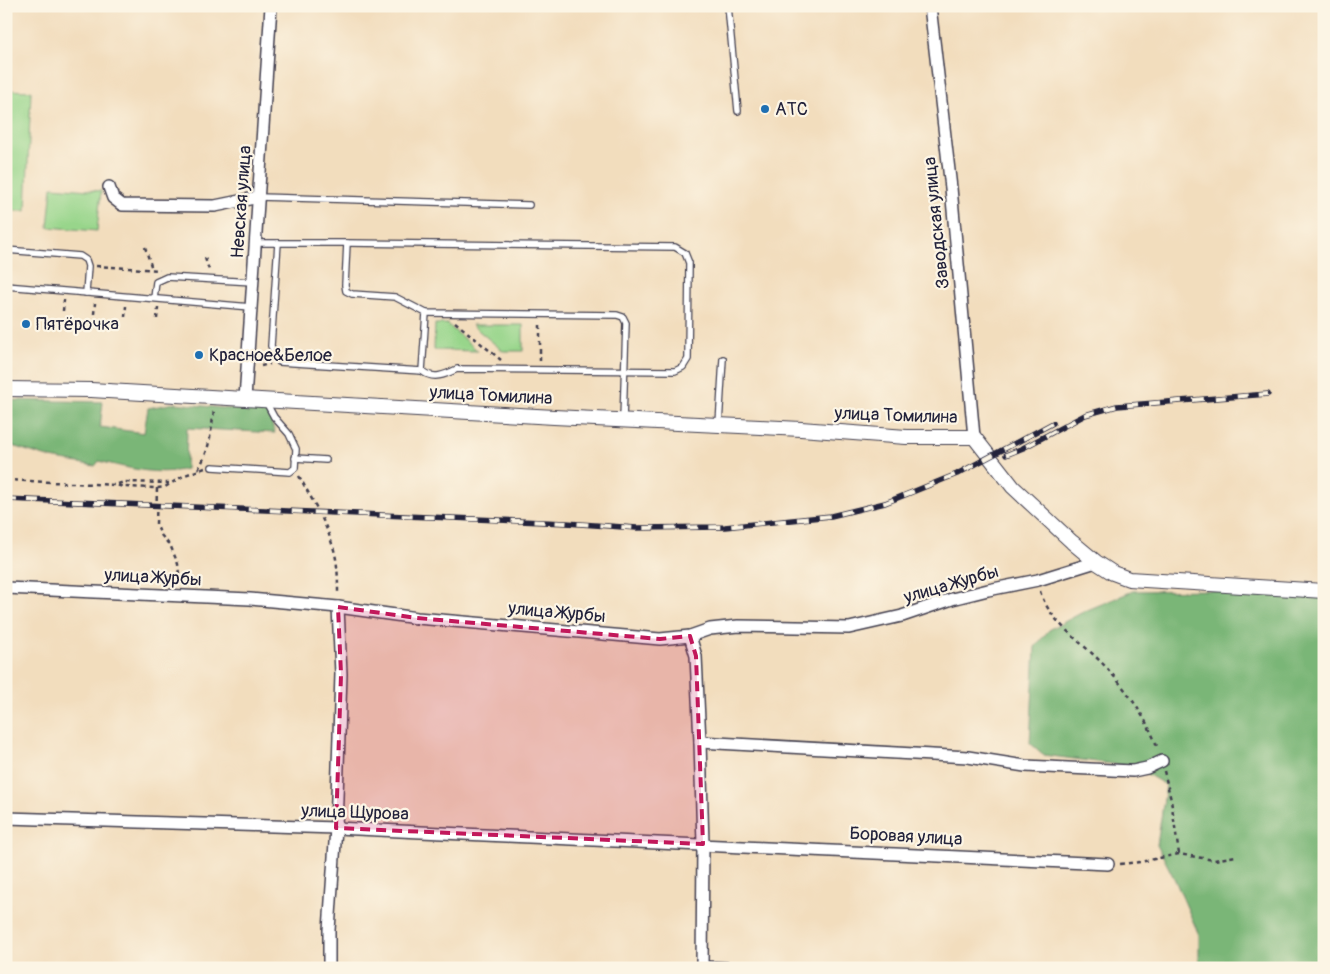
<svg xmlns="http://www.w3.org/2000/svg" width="1330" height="974" font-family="Pangolin,sans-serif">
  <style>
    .green { fill: #98d58b; stroke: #5d7c63 }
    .forest { fill: #7ab677; stroke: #4e6c59 }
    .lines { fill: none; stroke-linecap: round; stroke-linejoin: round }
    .service-casing { stroke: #413e4e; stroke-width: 8 }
    .minor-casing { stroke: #413e4e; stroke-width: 14 }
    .tertiary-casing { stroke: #413e4e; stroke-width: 16 }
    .path { stroke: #413e4e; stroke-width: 2.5; stroke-dasharray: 4 4; stroke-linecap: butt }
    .service { stroke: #fff; stroke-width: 5.5 }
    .minor { stroke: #fff; stroke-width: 11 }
    .tertiary { stroke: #fff; stroke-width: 14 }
    .rail-casing { stroke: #22223b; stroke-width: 5.5 }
    .rail { stroke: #fcf5e5; stroke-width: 4; stroke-dasharray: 11; stroke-linecap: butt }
    .marked { fill: #c2185b; fill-opacity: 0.2; stroke: #c2185b; stroke-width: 4; stroke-dasharray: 10 6; stroke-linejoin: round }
    .poi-dot { fill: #1f6fb2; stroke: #fcf5e5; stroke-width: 2 }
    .labels { text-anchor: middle; stroke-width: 4.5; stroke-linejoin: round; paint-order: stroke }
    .poi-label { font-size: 18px; fill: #22223b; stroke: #fcf5e5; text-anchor: start }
    .street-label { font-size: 18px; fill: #22223b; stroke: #fcf5e5 }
  </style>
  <rect width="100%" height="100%" fill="#fcf5e5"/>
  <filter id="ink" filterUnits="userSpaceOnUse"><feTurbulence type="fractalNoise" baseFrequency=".02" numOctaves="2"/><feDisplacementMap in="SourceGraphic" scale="10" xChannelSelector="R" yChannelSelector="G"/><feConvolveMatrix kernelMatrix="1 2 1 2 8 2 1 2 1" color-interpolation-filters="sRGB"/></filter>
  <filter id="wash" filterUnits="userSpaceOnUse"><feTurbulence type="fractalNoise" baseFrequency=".0096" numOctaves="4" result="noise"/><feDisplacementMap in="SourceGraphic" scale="20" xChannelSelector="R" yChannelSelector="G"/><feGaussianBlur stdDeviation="1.12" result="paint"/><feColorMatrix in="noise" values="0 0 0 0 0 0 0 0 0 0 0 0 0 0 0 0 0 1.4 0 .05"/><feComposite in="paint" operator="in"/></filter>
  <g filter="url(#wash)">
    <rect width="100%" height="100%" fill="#f2ddbd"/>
    <!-- green -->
    <g class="green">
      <polygon points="6,90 31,91 26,211 6,211"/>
      <polygon points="52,187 101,191 97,231 48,227"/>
      <polygon points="435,324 447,324 478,351 434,350"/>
      <polygon points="472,325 523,325 523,351 503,351"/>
    </g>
    <!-- forest -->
    <g class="forest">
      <path d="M6,400L103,402L100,427L144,433L148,408L175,403L268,413L275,433L187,428L186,469C158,476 127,468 99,461L95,466L51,458L6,444Z"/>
      <polygon points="1222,590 1324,598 1324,968 1199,968 1199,935 1175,880 1157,845 1166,785 1135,767 1044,755 1030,743 1035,647 1049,630 1085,611 1133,591"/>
    </g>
  </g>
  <g filter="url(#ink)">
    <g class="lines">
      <defs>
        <g id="service">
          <polyline points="728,6 738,111"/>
          <polyline points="259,197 529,205"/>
          <polyline points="256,243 347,243 345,285 346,291 352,294 395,297 426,313 617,315 623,317 626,323 623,421"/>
          <path d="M278,243L271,346L279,362L422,371C433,380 445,375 457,369L675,371L683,367L688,359L689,263L685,253L675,247L347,243"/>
          <polyline points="6,250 80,256 86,260 88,266 86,293"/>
          <polyline points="6,286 251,307"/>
          <polyline points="154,298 156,282 167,277 253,282"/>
          <polyline points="422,371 426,313"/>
          <polyline points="719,424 723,359"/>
          <polyline points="295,458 326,460"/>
          <polyline points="212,467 290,472 295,468 296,449 289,434 274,417 266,402"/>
        </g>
        <g id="minor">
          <polyline points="930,6 951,188 974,437"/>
          <polyline points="109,187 113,198 122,205 215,206 259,197"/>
          <polyline points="245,399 271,6"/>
          <polyline points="6,588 250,599 338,607 417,618 660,639 690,636 710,629 738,626 849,628 902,616 952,599 988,590 1038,580 1096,562"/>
          <polyline points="690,636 696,656 700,742 703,844 702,968"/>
          <polyline points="700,742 968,757 1025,766 1133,771 1147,768 1162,761"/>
          <polyline points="6,818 336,828 1108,864"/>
          <polyline points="702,967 729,968"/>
          <polyline points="329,968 329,930 336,828 341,674 338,607"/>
        </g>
        <polyline id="tertiary" points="6,389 91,390 554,417 801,429 906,437 974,437 1013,487 1072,542 1096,562 1113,573 1129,579 1324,591"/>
      </defs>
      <!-- service casing -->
      <use href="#service" class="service-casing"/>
      <!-- minor casing -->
      <use href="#minor" class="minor-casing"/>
      <!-- tertiary casing -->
      <use href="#tertiary" class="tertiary-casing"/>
      <!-- path -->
      <g class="path">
        <polyline points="145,247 152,269"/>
        <polyline points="205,258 209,270"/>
        <polyline points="96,266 160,270"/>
        <polyline points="63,311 64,300"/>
        <polyline points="94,314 95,303"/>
        <polyline points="125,317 126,306"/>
        <polyline points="157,319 158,308"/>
        <polyline points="455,322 501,360"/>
        <polyline points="540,361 540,324"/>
        <polyline points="261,366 270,364"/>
        <path d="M198,469C210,451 211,431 214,410"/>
        <path d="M299,476C311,498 325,520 332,544C338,559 338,579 338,595"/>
        <polyline points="6,480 116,485 124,487 157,488 165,487 185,475 205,468"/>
        <polyline points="118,484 124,482 169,483"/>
        <polyline points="157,488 156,524 161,535 171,547 178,564 180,585"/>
        <path d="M1040,591C1050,623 1080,640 1102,663C1125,687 1147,718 1158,749"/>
        <polyline points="1164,771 1171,800 1179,854"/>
        <polyline points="1120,864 1140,862 1179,854 1214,860 1236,856"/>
      </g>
      <!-- service -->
      <use href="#service" class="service"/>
      <!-- minor -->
      <use href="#minor" class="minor"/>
      <!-- tertiary -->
      <use href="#tertiary" class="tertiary"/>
      <defs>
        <g id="rail">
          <polyline points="1006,455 1023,448 1085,415 1117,406 1268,394"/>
          <polyline points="6,499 566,523 637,528 725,527 831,516 885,503 957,474 1053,423"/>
        </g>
      </defs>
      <!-- rail casing -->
      <use href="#rail" class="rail-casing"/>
      <!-- rail -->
      <use href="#rail" class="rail"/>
    </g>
  </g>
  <!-- marked area -->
  <path class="marked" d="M338,607L417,618L660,639L690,636L696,656L703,844L336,828L341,674Z"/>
  <!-- markers -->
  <g class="poi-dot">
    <circle cx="765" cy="109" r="5"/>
    <circle cx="26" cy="324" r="5"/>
    <circle cx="199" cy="355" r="5"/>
  </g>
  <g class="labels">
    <!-- poi labels -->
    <g class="poi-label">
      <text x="775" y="115">АТС</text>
      <text x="36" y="330">Пятёрочка</text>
      <text x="209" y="361">Красное&amp;Белое</text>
    </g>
    <!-- street labels -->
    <g class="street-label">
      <text transform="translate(241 202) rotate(-86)" y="6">Невская улица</text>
      <text transform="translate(936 223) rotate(-96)" y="6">Заводская улица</text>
      <text transform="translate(491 395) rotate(3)" y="6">улица Томилина</text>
      <text transform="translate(896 415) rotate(2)" y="6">улица Томилина</text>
      <text transform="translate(153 577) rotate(3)" y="6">улица Журбы</text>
      <text transform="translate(951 584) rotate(-16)" y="6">улица Журбы</text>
      <text transform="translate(557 612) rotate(5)" y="6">улица Журбы</text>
      <text transform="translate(355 812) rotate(2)" y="6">улица Щурова</text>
      <text transform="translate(906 836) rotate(3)" y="6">Боровая улица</text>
    </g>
  </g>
  <!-- margin -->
  <rect width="1330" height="974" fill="none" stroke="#fcf5e5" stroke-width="25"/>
</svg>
